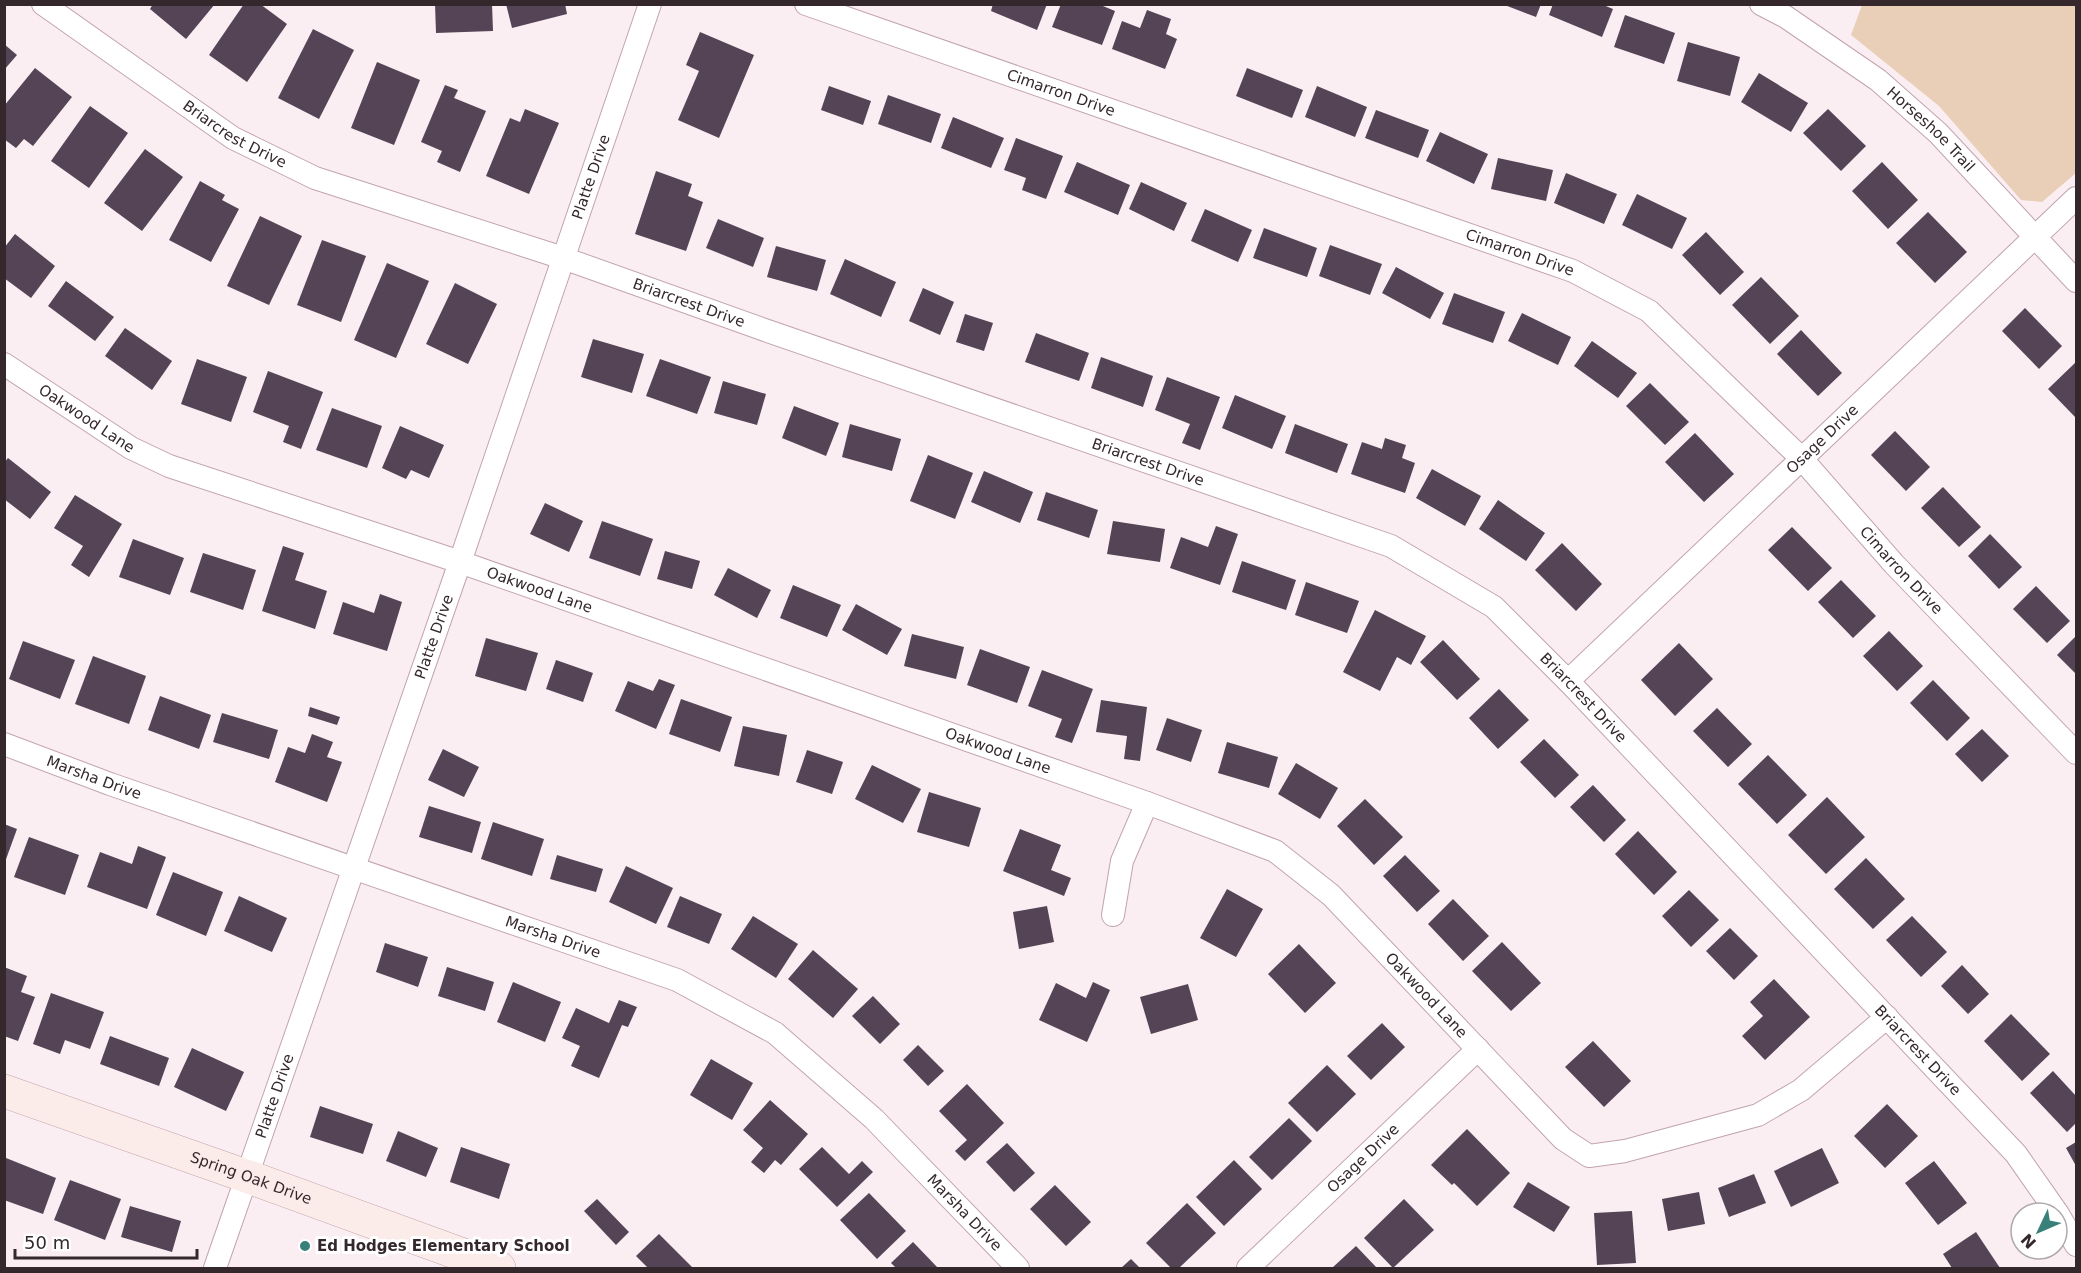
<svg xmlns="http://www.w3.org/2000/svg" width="2081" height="1273" font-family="'DejaVu Sans',sans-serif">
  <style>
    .green { fill: #e9cfb8 }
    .building { fill: #544456 }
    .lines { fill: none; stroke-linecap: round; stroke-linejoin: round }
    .street-casing { stroke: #c2a4ae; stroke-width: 24 }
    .secondary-casing { stroke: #c2a4ae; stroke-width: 34 }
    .street { stroke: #fff; stroke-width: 22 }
    .secondary { stroke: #fcece9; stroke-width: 33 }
    .poi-dot { fill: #39807a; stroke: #fff; stroke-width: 2 }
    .labels { text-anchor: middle; stroke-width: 6; stroke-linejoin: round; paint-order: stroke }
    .street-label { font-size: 15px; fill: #34282c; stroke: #fff }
    .poi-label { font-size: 15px; font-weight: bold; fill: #34282c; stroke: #fff; text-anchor: start }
  </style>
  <rect width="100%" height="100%" fill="#fbeef2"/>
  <!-- green -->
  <polygon class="green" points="1862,5 2076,5 2076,173 2042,202 2021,200 1939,106 1851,35"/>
  <!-- building -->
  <g class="building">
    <polygon points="153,4 215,4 186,39 150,9"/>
    <polygon points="244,4 260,4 287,24 247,82 209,55"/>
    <polygon points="435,4 492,4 493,31 436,33"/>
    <polygon points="506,4 565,4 567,14 512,28"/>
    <polygon points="993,4 1047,4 1037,30 991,11"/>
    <polygon points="1061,4 1098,4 1115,11 1102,45 1052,27"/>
    <polygon points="1502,4 1541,4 1536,17"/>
    <polygon points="1553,4 1601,4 1613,9 1602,37 1549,15"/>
    <polygon points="1147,10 1171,19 1166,34 1177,39 1165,69 1112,49 1122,21 1140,28"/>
    <polygon points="1625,15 1675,33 1664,64 1614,47"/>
    <polygon points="313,29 354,50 319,119 278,98"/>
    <polygon points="700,32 754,55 719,138 678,120 699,71 686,65"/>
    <polygon points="1688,42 1740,57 1730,96 1677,81"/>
    <polygon points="4,44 17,55 4,70"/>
    <polygon points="377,62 420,80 394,145 351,128"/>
    <polygon points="35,68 72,97 33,146 24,139 16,148 4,139 4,106"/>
    <polygon points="1247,68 1303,90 1292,118 1236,96"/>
    <polygon points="1759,73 1808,103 1791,132 1741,102"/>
    <polygon points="445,85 458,90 454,98 486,111 460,172 437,162 442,151 421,142"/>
    <polygon points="829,86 871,101 863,125 821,110"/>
    <polygon points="1317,86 1367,107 1355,137 1305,117"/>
    <polygon points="888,95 941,114 931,143 878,124"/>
    <polygon points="90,106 128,133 89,188 51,161"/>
    <polygon points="525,109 559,123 529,194 486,176 510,118 520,122"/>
    <polygon points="1828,109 1866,146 1841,171 1803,133"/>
    <polygon points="1376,110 1429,130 1418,158 1365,138"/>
    <polygon points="953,117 1004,138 991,168 941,148"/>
    <polygon points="1440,132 1488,154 1474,184 1426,161"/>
    <polygon points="1016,138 1063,156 1046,199 1022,190 1026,178 1004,170"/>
    <polygon points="145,149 183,177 142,231 104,203"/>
    <polygon points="1498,158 1553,170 1546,201 1491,189"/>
    <polygon points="1077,162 1130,185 1118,215 1064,192"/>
    <polygon points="1882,162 1918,200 1888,229 1852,191"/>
    <polygon points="656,171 692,184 688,196 703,202 686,251 635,234"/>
    <polygon points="1566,173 1617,194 1604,224 1554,203"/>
    <polygon points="200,181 225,195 222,200 239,209 211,262 169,240"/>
    <polygon points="1141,182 1187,203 1174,231 1129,209"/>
    <polygon points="1637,194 1687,218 1672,249 1622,225"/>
    <polygon points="1205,209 1252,230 1238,262 1191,241"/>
    <polygon points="1928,212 1967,252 1935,283 1896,243"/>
    <polygon points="260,216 302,236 269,305 227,286"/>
    <polygon points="718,219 764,238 753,267 706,248"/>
    <polygon points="1264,228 1317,248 1307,277 1253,258"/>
    <polygon points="1706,232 1744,272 1720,295 1682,255"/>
    <polygon points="15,234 55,266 31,298 4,278 4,248"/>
    <polygon points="322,240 366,256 341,322 297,305"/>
    <polygon points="1330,245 1382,264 1370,295 1319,276"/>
    <polygon points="776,246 826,260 817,291 767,277"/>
    <polygon points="845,259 896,282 881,317 830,294"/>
    <polygon points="387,263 429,281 396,358 354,340"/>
    <polygon points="1396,267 1444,293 1430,319 1382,293"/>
    <polygon points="1761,277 1799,316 1770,344 1732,305"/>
    <polygon points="66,281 114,317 95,341 48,306"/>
    <polygon points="455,283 497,304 468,364 426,344"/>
    <polygon points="923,288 954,302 940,335 909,321"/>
    <polygon points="1454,293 1505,312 1493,343 1442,324"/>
    <polygon points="2025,308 2062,346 2039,369 2002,331"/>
    <polygon points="1522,313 1571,337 1558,365 1508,341"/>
    <polygon points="965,314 993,323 984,351 956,342"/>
    <polygon points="125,328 172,361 152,390 105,356"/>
    <polygon points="1801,330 1842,373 1818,396 1777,354"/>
    <polygon points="1036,333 1089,353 1079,381 1025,362"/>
    <polygon points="593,339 644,354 632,393 581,377"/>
    <polygon points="1592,341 1637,373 1618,398 1574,366"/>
    <polygon points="1101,357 1153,376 1143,407 1091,388"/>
    <polygon points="197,359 247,377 231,422 181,404"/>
    <polygon points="660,359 711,377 697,414 646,396"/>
    <polygon points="2076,362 2076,418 2048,389"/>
    <polygon points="268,371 323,392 301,449 283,442 289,426 253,412"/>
    <polygon points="1167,377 1220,397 1200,450 1182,443 1190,424 1155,410"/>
    <polygon points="723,381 766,394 757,425 714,413"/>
    <polygon points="1650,383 1689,422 1665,445 1626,406"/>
    <polygon points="1235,395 1286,416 1272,449 1222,428"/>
    <polygon points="794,406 839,423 826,456 782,438"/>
    <polygon points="332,408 382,426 367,468 316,450"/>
    <polygon points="850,424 901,439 892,471 842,457"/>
    <polygon points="1295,424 1348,444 1337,473 1285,453"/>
    <polygon points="400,426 444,445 429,478 411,470 406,479 382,468"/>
    <polygon points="1895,431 1930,467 1906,491 1871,455"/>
    <polygon points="1695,433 1734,474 1704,502 1665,462"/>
    <polygon points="1385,438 1406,445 1402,458 1415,463 1405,493 1351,474 1362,442 1382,449"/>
    <polygon points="928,455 973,473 955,519 910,501"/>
    <polygon points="8,458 51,492 30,519 4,499 4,463"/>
    <polygon points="1432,469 1481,496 1465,526 1416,498"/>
    <polygon points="984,471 1033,492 1020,523 971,502"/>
    <polygon points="1943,487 1981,527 1959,547 1921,508"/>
    <polygon points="1046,492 1098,510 1089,538 1037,520"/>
    <polygon points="75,495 122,524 89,577 71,565 83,546 54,528"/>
    <polygon points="1498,500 1545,533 1526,561 1479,529"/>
    <polygon points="545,503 583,521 569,552 530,534"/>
    <polygon points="602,521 653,539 640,576 589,558"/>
    <polygon points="1113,521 1165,529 1160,562 1107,554"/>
    <polygon points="1216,526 1238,534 1220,585 1170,568 1181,537 1208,547"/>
    <polygon points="1792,527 1832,568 1808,591 1768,550"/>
    <polygon points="1990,534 2022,567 1999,589 1968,556"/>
    <polygon points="133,539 184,558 170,595 119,577"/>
    <polygon points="1562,543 1602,584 1576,611 1535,570"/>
    <polygon points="283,546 304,553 295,580 327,591 315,629 262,611"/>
    <polygon points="665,551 700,561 692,589 657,579"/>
    <polygon points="203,553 256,570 243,610 190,592"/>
    <polygon points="1242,561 1296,580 1286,610 1232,592"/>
    <polygon points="728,568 771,590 757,618 714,595"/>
    <polygon points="1841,580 1876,616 1853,638 1818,602"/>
    <polygon points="1306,582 1359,601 1347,633 1295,615"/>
    <polygon points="793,585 841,605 827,637 780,618"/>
    <polygon points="2036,586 2070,621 2047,643 2013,609"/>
    <polygon points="380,594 402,602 387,651 333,634 343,602 374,613"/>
    <polygon points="856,604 902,629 887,655 842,630"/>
    <polygon points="1375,610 1426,636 1411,665 1397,657 1380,691 1343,672"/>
    <polygon points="1889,631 1923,666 1897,691 1863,656"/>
    <polygon points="912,634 964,647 956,679 904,666"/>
    <polygon points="2076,636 2076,674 2057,655"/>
    <polygon points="486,638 538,653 526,691 475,676"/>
    <polygon points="1443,640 1480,679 1457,700 1420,662"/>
    <polygon points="23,641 75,660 60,699 9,679"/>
    <polygon points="1679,643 1713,679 1675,716 1641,680"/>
    <polygon points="980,649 1030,667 1017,703 967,685"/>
    <polygon points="93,656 146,676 129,724 75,704"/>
    <polygon points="556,660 593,673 583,702 546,689"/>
    <polygon points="1042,670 1093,689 1072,743 1055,737 1062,719 1028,706"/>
    <polygon points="659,679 675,685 656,729 615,711 628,681 653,691"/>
    <polygon points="1933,680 1970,718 1947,741 1910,703"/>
    <polygon points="1499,689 1529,720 1498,749 1469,718"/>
    <polygon points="160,696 211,715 199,749 148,730"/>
    <polygon points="681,699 732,717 720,752 669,734"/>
    <polygon points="1101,700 1147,707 1140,761 1124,759 1127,736 1096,732"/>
    <polygon points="310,707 340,717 337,725 308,716"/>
    <polygon points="1717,708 1752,744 1728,767 1693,731"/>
    <polygon points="222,713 278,730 269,759 213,742"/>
    <polygon points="1167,718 1202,730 1191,762 1156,750"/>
    <polygon points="743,726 787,735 779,776 734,766"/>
    <polygon points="1982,729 2009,756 1982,782 1955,754"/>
    <polygon points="312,734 333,742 327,757 342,762 327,802 275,782 288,747 305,753"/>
    <polygon points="1544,739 1579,775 1555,798 1520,762"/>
    <polygon points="1227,742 1278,757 1269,788 1218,773"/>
    <polygon points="443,749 479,767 464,797 428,780"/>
    <polygon points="807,750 843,762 832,794 796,782"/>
    <polygon points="1768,755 1807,795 1777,824 1738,784"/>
    <polygon points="1296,763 1338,788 1320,819 1278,794"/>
    <polygon points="872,765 921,789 903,823 855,799"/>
    <polygon points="1593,785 1626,820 1604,842 1570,807"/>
    <polygon points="929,792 981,808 969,847 917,832"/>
    <polygon points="1827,797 1865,837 1826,874 1788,835"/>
    <polygon points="1365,799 1403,837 1374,865 1337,826"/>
    <polygon points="429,806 481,822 472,853 419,837"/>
    <polygon points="493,822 544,839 532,876 481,859"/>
    <polygon points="4,824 17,829 5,862 4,862"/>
    <polygon points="1020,829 1061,845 1051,870 1071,878 1064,896 1003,871"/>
    <polygon points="1638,831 1677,872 1654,895 1615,854"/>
    <polygon points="29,837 79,855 65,895 14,877"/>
    <polygon points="138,846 166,857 147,909 87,887 100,852 132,864"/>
    <polygon points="557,855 603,869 596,892 550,879"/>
    <polygon points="1405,855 1440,891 1417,912 1383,876"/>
    <polygon points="1866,858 1905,899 1873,929 1834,889"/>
    <polygon points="626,866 673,888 656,924 609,902"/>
    <polygon points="173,872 223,892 206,936 156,915"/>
    <polygon points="1227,889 1263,909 1236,957 1200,938"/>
    <polygon points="1689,890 1719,920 1691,947 1662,916"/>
    <polygon points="239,896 287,918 272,952 224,931"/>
    <polygon points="680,896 722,914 709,944 667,927"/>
    <polygon points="1453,899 1489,936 1463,961 1428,924"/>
    <polygon points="1047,906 1054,942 1019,949 1013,912"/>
    <polygon points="753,916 798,944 776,978 731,949"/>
    <polygon points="1912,916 1947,952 1921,977 1886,940"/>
    <polygon points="1730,928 1758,956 1734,980 1706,951"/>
    <polygon points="1502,942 1541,983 1511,1011 1472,971"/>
    <polygon points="385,943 428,957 418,987 376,972"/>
    <polygon points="1299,944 1336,983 1305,1013 1268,974"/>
    <polygon points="813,950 858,989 833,1018 788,979"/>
    <polygon points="1962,965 1989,994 1968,1014 1941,986"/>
    <polygon points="4,967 27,976 21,992 35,997 18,1041 4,1036"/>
    <polygon points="447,967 494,982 485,1011 438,996"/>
    <polygon points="1774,979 1810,1017 1765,1060 1742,1036 1763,1016 1750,1002"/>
    <polygon points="513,982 561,1002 545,1042 497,1022"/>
    <polygon points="1093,982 1110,990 1087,1042 1039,1020 1056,983 1086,998"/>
    <polygon points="1188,984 1198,1020 1151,1034 1140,997"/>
    <polygon points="51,993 104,1012 90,1049 65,1040 60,1054 33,1044"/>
    <polygon points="873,996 900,1024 880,1044 852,1016"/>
    <polygon points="619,1000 637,1007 628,1027 622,1025 599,1078 571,1066 580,1046 562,1038 576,1008 609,1023"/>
    <polygon points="2011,1014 2050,1054 2022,1081 1984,1041"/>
    <polygon points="1382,1023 1405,1047 1371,1080 1347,1056"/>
    <polygon points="110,1036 169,1058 159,1086 100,1064"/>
    <polygon points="1593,1041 1631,1081 1604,1107 1565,1067"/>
    <polygon points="918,1045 944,1071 928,1086 903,1060"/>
    <polygon points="192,1048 244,1072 226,1111 174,1087"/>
    <polygon points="711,1059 753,1083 732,1120 690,1095"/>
    <polygon points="1327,1065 1356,1094 1317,1132 1288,1103"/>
    <polygon points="2053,1071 2076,1096 2076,1123 2067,1132 2030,1093"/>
    <polygon points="967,1084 1004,1123 965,1161 955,1151 967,1140 939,1111"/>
    <polygon points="770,1100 808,1134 781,1165 775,1160 764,1173 751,1162 763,1148 743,1130"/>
    <polygon points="1887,1104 1918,1136 1885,1168 1854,1136"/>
    <polygon points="320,1106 373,1124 363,1154 310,1137"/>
    <polygon points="1289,1118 1312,1141 1272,1180 1249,1157"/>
    <polygon points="1467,1129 1510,1173 1477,1206 1454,1183 1452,1185 1431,1165"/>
    <polygon points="398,1131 438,1148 426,1177 386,1161"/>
    <polygon points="2076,1142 2076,1166 2066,1148"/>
    <polygon points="1007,1143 1035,1173 1014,1192 986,1162"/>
    <polygon points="461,1147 510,1164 499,1199 450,1182"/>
    <polygon points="822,1147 849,1174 862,1161 873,1172 837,1207 799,1169"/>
    <polygon points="1822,1148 1839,1183 1791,1207 1774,1171"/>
    <polygon points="6,1158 56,1178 43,1214 4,1200 4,1163"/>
    <polygon points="1234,1160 1262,1189 1224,1226 1196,1197"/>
    <polygon points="1934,1161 1967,1203 1938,1225 1905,1183"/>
    <polygon points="1754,1174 1766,1203 1729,1217 1718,1188"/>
    <polygon points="70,1180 121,1199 105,1240 54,1220"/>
    <polygon points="1528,1182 1570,1207 1554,1232 1513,1207"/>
    <polygon points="1055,1185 1091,1222 1066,1246 1030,1209"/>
    <polygon points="1699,1192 1705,1224 1668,1231 1662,1199"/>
    <polygon points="869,1193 906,1231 877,1259 840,1220"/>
    <polygon points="597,1199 629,1232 616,1245 584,1211"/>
    <polygon points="1404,1199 1434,1230 1393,1268 1364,1238"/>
    <polygon points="1187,1203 1216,1233 1179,1268 1171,1268 1146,1243"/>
    <polygon points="130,1206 181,1221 172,1252 121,1237"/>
    <polygon points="1632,1211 1636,1263 1597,1265 1594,1213"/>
    <polygon points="1976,1232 2000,1268 1952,1268 1943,1254"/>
    <polygon points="659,1234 693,1268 648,1268 636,1256"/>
    <polygon points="913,1242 938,1268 896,1268 891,1263"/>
    <polygon points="1356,1246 1377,1268 1332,1268"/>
    <polygon points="1131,1259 1140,1268 1121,1268"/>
  </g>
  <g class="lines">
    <defs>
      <g id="street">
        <path id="s1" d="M43,4L233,138L315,178L563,258L762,329L1391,546L1494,607L1568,681L2016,1154L2058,1214L2076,1245"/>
        <path id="s2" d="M806,4L1573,271L1649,311L1801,458L1894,564L2076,753"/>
        <path id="s3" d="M1761,4L1786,17L1878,80L1938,133L2076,281"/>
        <path id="s4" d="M4,364L131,448L169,466L460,562L1147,803L1275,851L1331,895L1563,1139L1589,1156L1625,1151L1758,1115L1801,1090L1887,1017"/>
        <path id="s5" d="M1568,681L2076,198"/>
        <path id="s6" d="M4,744L110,784L677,980L775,1033L874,1119L1018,1268"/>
        <polyline points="1113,915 1122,861 1147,803"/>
        <path id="s7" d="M215,1268L460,562L650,4"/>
        <path id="s8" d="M1248,1268L1478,1049"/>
      </g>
      <g id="secondary">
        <path id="s9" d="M4,1091L246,1176L499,1268"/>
      </g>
    </defs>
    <!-- street casing -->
    <use href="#street" class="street-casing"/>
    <!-- secondary casing -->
    <use href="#secondary" class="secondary-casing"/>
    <!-- street -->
    <use href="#street" class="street"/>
    <!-- secondary -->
    <use href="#secondary" class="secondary"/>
  </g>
  <!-- markers -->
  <circle class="poi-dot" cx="305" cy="1246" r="6"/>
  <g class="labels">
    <!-- street labels -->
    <g class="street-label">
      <text dy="5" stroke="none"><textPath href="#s2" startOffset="270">Cimarron Drive</textPath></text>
      <text dy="5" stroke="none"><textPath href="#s3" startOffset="212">Horseshoe Trail</textPath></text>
      <text dy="5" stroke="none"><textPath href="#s1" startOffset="232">Briarcrest Drive</textPath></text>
      <text dy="5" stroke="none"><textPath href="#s7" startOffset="1154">Platte Drive</textPath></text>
      <text dy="5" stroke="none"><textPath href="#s2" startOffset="756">Cimarron Drive</textPath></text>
      <text dy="5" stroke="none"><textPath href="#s1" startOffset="718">Briarcrest Drive</textPath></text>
      <text dy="5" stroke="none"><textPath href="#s4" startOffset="99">Oakwood Lane</textPath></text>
      <text dy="5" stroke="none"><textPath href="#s5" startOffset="351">Osage Drive</textPath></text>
      <text dy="5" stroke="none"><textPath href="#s1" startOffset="1204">Briarcrest Drive</textPath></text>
      <text dy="5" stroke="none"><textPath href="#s2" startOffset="1260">Cimarron Drive</textPath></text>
      <text dy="5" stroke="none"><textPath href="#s4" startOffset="585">Oakwood Lane</textPath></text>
      <text dy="5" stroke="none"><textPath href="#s7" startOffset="668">Platte Drive</textPath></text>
      <text dy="5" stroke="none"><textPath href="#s1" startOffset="1708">Briarcrest Drive</textPath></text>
      <text dy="5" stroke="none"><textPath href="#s4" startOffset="1071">Oakwood Lane</textPath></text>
      <text dy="5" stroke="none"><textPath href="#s6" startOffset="96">Marsha Drive</textPath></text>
      <text dy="5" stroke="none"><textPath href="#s6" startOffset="582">Marsha Drive</textPath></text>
      <text dy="5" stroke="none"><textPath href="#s4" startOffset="1575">Oakwood Lane</textPath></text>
      <text dy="5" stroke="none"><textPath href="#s1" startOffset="2194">Briarcrest Drive</textPath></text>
      <text dy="5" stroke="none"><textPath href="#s7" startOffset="182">Platte Drive</textPath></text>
      <text dy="5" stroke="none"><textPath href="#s8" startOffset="159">Osage Drive</textPath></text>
      <text dy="5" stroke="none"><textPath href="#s9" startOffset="262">Spring Oak Drive</textPath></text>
      <text dy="5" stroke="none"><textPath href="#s6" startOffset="1086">Marsha Drive</textPath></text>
    </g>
    <!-- poi labels -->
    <g class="poi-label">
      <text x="317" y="1251">Ed Hodges Elementary School</text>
    </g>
  </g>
  <!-- border -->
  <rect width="2081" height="1273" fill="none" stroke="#34282c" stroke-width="12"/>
  <!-- north arrow -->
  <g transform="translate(2039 1231) rotate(226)"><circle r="28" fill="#ffffff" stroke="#aea9ab" stroke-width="1.5"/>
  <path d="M0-4.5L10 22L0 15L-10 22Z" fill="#39807a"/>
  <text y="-9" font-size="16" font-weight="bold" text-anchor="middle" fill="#34282c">N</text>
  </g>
  <!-- scale -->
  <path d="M15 1249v9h182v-9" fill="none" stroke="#34282c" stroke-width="3"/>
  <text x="24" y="1249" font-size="18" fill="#34282c" stroke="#ffffff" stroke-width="4.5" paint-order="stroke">50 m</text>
</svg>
